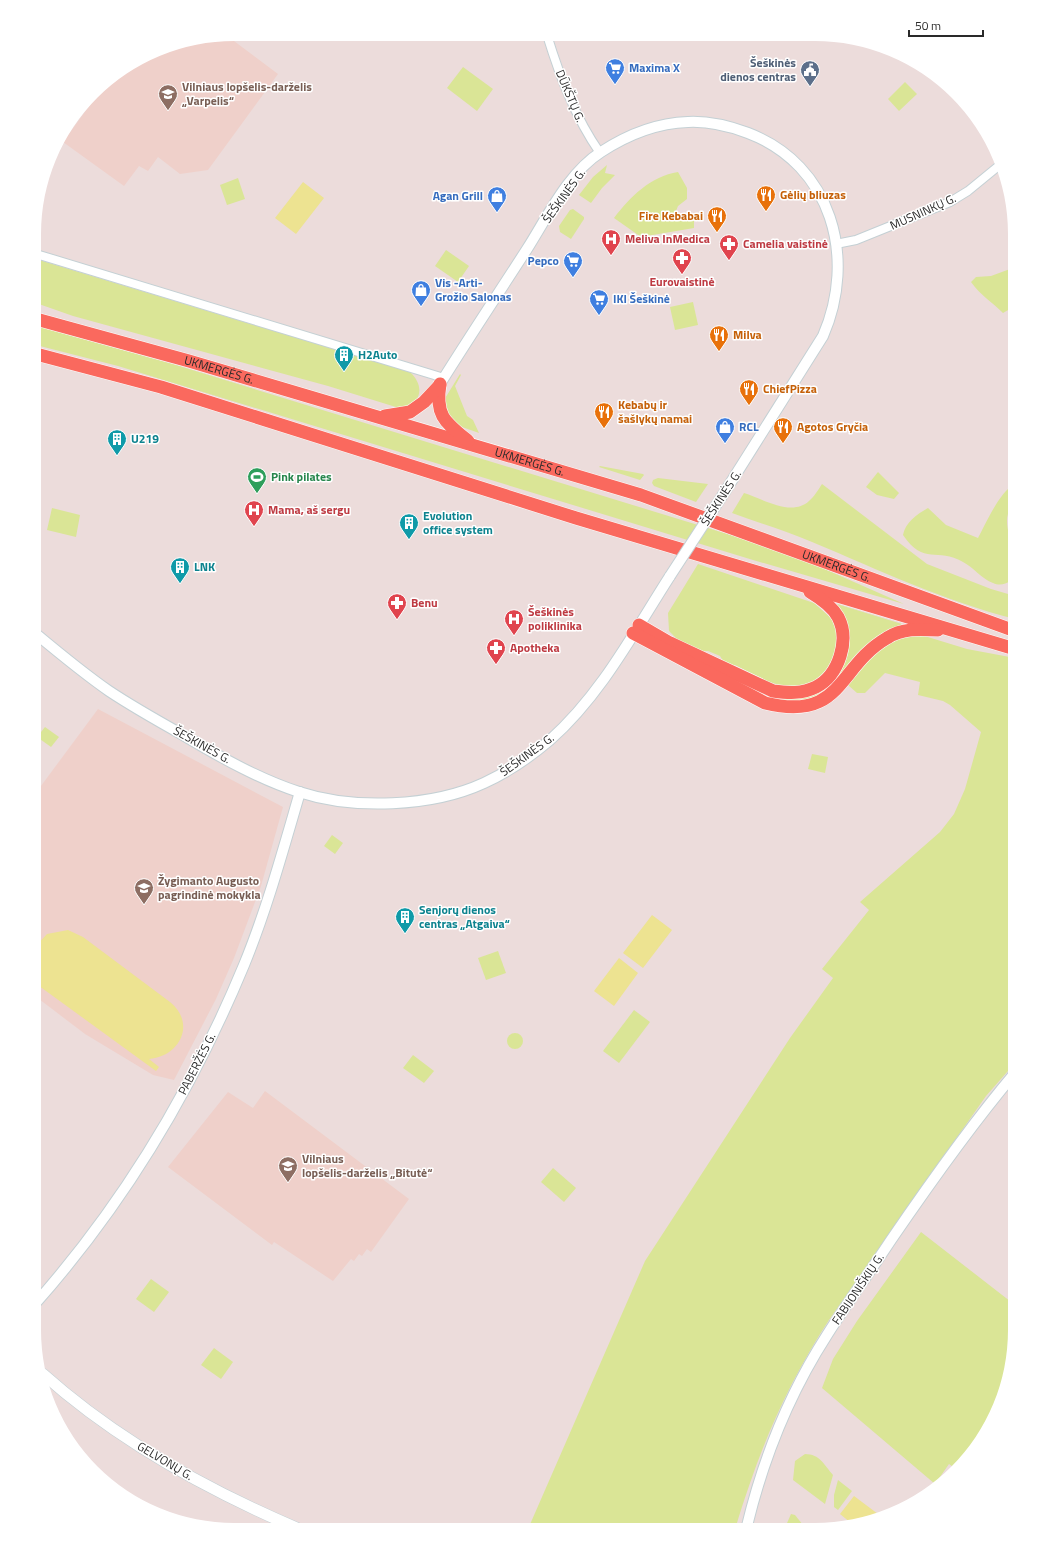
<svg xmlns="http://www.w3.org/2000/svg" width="1049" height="1564" font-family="'Titillium Web',sans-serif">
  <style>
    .education { fill: #efd0ca }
    .green { fill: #dae596 }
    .pitch { fill: #ede391 }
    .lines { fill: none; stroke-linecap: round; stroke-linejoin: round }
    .minor-casing { stroke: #c4d0d4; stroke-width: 10 }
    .tertiary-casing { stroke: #c4d0d4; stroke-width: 12 }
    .secondary-casing { stroke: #c4d0d4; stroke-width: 12 }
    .trunk-casing { stroke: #fff; stroke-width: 14 }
    .minor { stroke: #fff; stroke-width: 8 }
    .tertiary { stroke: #fff; stroke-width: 10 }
    .secondary { stroke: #fff; stroke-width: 11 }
    .trunk { stroke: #fa695e; stroke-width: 13 }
    .tertiary-bridge-casing { stroke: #c4d0d4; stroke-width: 12; stroke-linecap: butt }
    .tertiary-bridge { stroke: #fff; stroke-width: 10 }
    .labels { text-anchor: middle; stroke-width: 3; stroke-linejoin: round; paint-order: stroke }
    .service-label { font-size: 12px; font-weight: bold; fill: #4e5e75; stroke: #fff; text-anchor: end }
    .shop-label { font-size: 12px; font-weight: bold; fill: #366cbe; stroke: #fff; text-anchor: start }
    .education-label { font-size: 12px; font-weight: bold; fill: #785e54; stroke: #fff; text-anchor: start }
    .street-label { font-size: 12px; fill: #2a2a2a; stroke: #fff }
    .food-label { font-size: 12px; font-weight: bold; fill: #c56008; stroke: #fff; text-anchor: start }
    .health-label { font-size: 12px; font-weight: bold; fill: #be3a42; stroke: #fff; text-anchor: start }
    .culture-label { font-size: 12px; font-weight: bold; fill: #0d838f; stroke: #fff; text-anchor: start }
    .leisure-label { font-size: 12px; font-weight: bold; fill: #27864d; stroke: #fff; text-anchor: start }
  </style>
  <rect width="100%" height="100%" fill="#ecdcdb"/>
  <!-- education -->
  <g class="education">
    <polygon points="226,35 278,74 208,170 180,174 158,157 148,171 139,166 124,186 63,142 108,80 170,45"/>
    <polygon points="98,709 283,807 261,886 234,958 216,999 174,1080 153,1075 85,1034 35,996 35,794"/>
    <polygon points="265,1091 409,1199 371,1252 367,1249 362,1256 359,1254 354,1261 351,1259 333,1281 274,1242 272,1245 168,1167 228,1092 253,1108"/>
  </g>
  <!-- green -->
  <g class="green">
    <polygon points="463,67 493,89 477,111 447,88"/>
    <polygon points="905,82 917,94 899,111 888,99"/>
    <polygon points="607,165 605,173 615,175 602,188 591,203 579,195 593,177"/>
    <path d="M678,172L687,188V199L678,206L676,211L679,216L694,221V228L641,237L614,218C630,197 651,176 678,172Z"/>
    <polygon points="238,178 245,199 227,205 220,185"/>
    <polygon points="573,209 584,217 584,219 571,239 560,232 559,226 570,210"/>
    <polygon points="446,250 469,266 458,282 435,266"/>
    <path d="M36,259L410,372C426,387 421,406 399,408L328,386L73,316L36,303Z"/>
    <path d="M1010,269H1015V306L1003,313C992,302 980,295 971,282L976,277L991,276Z"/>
    <polygon points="693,302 698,325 675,330 670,307"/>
    <polygon points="36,326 176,365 786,552 904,604 753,560 118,366 36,345"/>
    <polygon points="460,374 461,375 455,386 467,416 473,420 479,433 462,427 447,419 444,400"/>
    <polygon points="600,466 643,474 644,475 640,480 599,467"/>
    <polygon points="878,472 899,493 894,499 877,495 866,487"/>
    <polygon points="658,478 708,484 696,502 654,486 652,483 653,480"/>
    <path d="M822,484L927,564L991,589L1015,596V619C944,601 879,570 812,542C786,531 759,523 732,513L744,493C763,499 792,517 809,501C814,497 818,490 822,484Z"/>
    <path d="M1015,484V505C1001,514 1009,533 1012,547C1020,557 1013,571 1011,581C1005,584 1000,586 993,583C982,579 973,567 963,562C937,547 924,566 903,535C905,523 917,514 928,508L946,525L978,538C986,523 1000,491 1015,484Z"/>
    <polygon points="52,508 80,515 76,537 47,530"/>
    <polygon points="698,564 814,603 831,618 837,632 836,650 825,675 803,688 788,688 767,681 735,665 732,667 726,666 720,656 708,651 697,651 676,638 669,631 668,613"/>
    <path d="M837,604L902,624L894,628L821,696L801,701H787L771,697C779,698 788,700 796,699C832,695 854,665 848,629C847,620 840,612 837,604Z"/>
    <path d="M918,634L967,649L1015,658V1063L986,1096L829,1320C795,1372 769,1427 749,1486C744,1501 739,1515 735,1530L528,1529L645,1261L790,1038L833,978L822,969L869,910L860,902L940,832L954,814L965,789L981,732L950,705L943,701L918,695L920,682L885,673L865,693H857L848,685L875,653L896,638Z"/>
    <polygon points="45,727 59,737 51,747 37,737"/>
    <polygon points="812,754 828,757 825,773 808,769"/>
    <polygon points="332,835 343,843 335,854 324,846"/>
    <polygon points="498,951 506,973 486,980 478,958"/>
    <polygon points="634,1010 650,1022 619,1063 603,1051"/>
    <circle cx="515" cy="1041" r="8"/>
    <polygon points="413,1055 434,1071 424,1083 403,1068"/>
    <polygon points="553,1168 576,1188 564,1202 541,1182"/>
    <polygon points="921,1232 1015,1305 1015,1343 1004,1394 981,1441 956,1469 949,1464 935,1484 822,1388 833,1359 857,1321"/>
    <polygon points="151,1279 169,1292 154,1312 136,1299"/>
    <polygon points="214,1348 233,1362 221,1379 201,1365"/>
    <path d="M805,1454C820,1454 824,1465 833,1475L825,1504L793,1480L795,1461Z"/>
    <polygon points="838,1480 852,1491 838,1510 834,1507 834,1495"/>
    <polygon points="791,1514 795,1515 807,1530 784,1530"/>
  </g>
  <!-- pitch -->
  <g class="pitch">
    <polygon points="303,182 324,198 296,234 275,218"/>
    <polygon points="652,915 672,930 643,968 623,953"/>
    <path d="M68,930L83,937L170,1002C197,1024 179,1057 149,1059L159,1067L156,1071L35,983V947L47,934Z"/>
    <polygon points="619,958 638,973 614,1006 594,991"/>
    <polygon points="854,1496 882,1517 851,1523 840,1514"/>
  </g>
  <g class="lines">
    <defs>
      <g id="minor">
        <path d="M547,35C560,77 575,117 600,153"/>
        <polyline points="836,244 856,240 950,202 968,191 1001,164"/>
        <polyline points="36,254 444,378"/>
      </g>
      <g id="tertiary">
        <path d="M440,384C468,339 498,294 527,249C548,216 568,173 601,152C627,135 657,123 688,122C708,121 729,126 748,133C832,165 857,258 823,336L726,490"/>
        <path d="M35,633C59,653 83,673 109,691C133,707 158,721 183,735C220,757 259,779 299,792C354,810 432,807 484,783C508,772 530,757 550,740C601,695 634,632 670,576"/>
        <path d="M34,1305C123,1205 193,1088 244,965C267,909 283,850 300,792"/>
        <path d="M746,1530C762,1462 789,1394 827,1335C847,1303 870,1272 891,1240C930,1183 970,1126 1015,1073"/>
      </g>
      <path id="secondary" d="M43,1374C118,1441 207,1490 299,1529"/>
      <g id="trunk">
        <path id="s1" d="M36,319L189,361L641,495L1015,631"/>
        <polyline points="36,354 161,387 576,518 1015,649"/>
        <path d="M440,384C435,416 445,422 468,441"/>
        <polyline points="385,416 410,412 424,402 440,385"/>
        <path d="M639,625L670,643L773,691C788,693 802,694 816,687C839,675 850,640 838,617C832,606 820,598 810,592"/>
        <path d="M633,633L765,703C843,722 837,667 887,638C902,628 920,629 938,630"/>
      </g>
    </defs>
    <!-- minor casing -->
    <use href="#minor" class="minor-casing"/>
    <!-- tertiary casing -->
    <use href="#tertiary" class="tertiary-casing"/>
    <!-- secondary casing -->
    <use href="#secondary" class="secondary-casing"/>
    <!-- trunk casing -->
    <use href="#trunk" class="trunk-casing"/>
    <!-- minor -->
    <use href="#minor" class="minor"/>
    <!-- tertiary -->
    <use href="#tertiary" class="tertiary"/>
    <!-- secondary -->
    <use href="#secondary" class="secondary"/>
    <!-- trunk -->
    <use href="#trunk" class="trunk"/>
    <defs>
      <polyline id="tertiary-bridge" points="670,576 726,490"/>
    </defs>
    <!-- tertiary-bridge casing -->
    <use href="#tertiary-bridge" class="tertiary-bridge-casing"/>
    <!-- tertiary-bridge -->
    <use href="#tertiary-bridge" class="tertiary-bridge"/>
  </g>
  <!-- icons -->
  <defs>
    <symbol id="supermarket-pin" viewBox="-11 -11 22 30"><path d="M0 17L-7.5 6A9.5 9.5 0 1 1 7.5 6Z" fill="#3f7fe0" stroke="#fff"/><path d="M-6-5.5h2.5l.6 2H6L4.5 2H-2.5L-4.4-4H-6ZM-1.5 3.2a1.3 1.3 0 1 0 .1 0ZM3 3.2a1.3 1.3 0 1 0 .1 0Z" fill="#fff"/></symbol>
    <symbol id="civic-pin" viewBox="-11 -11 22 30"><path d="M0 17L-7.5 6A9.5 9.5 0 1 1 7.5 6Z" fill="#5c6f8a" stroke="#fff"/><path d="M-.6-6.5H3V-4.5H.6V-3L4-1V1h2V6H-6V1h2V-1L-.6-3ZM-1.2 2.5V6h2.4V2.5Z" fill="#fff"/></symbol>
    <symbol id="school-pin" viewBox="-11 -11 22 30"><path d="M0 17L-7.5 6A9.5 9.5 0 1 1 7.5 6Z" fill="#8d6e63" stroke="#fff"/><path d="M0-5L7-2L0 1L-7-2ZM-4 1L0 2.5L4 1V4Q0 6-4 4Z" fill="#fff"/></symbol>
    <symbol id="restaurant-pin" viewBox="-11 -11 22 30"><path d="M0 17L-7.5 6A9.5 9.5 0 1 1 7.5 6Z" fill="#e8710a" stroke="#fff"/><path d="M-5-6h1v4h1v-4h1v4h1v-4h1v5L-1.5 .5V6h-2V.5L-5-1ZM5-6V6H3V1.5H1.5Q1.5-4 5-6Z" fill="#fff"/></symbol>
    <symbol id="shop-pin" viewBox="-11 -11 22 30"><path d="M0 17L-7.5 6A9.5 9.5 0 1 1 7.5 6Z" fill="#3f7fe0" stroke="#fff"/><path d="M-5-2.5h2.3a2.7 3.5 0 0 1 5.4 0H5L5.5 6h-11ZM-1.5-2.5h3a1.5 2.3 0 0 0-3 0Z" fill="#fff"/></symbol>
    <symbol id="hospital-pin" viewBox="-11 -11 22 30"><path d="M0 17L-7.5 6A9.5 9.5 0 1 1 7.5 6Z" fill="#e0444e" stroke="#fff"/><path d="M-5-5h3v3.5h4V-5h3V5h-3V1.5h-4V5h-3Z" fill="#fff"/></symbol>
    <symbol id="pharmacy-pin" viewBox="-11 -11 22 30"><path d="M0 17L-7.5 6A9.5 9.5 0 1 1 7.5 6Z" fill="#e0444e" stroke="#fff"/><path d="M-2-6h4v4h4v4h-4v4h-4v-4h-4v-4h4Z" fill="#fff"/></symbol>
    <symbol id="building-pin" viewBox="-11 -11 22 30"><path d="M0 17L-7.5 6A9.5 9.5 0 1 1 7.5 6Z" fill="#0f9aa8" stroke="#fff"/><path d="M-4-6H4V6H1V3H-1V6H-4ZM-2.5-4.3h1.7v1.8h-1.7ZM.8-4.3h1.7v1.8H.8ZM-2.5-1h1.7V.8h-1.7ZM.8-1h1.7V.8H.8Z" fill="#fff"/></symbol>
    <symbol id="stadium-pin" viewBox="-11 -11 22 30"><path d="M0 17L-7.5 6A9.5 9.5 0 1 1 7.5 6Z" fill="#2e9e5b" stroke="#fff"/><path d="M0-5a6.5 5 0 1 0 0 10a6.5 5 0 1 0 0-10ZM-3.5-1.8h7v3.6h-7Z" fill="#fff"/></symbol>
  </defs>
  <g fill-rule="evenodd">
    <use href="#supermarket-pin" x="604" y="57" width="22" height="30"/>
    <use href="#civic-pin" x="799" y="59" width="22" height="30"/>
    <use href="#school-pin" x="157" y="83" width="22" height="30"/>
    <use href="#restaurant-pin" x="755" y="184" width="22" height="30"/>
    <use href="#shop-pin" x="486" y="185" width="22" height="30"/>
    <use href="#restaurant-pin" x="706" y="205" width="22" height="30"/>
    <use href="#hospital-pin" x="600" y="228" width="22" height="30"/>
    <use href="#pharmacy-pin" x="718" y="233" width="22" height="30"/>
    <use href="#pharmacy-pin" x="671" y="247" width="22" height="30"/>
    <use href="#supermarket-pin" x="562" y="250" width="22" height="30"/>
    <use href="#shop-pin" x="410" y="279" width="22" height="30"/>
    <use href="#supermarket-pin" x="588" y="288" width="22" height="30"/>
    <use href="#restaurant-pin" x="708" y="324" width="22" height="30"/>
    <use href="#building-pin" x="333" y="344" width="22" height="30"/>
    <use href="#restaurant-pin" x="738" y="378" width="22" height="30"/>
    <use href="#restaurant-pin" x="593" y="401" width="22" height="30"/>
    <use href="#shop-pin" x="714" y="416" width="22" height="30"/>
    <use href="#restaurant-pin" x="772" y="416" width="22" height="30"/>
    <use href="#building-pin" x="106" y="428" width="22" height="30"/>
    <use href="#stadium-pin" x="246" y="466" width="22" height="30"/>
    <use href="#hospital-pin" x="243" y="499" width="22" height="30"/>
    <use href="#building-pin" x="398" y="512" width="22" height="30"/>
    <use href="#building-pin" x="169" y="556" width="22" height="30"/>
    <use href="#pharmacy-pin" x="386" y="592" width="22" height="30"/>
    <use href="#hospital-pin" x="503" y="608" width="22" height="30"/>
    <use href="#pharmacy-pin" x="485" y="637" width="22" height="30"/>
    <use href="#school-pin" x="133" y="877" width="22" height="30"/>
    <use href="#building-pin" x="394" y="906" width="22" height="30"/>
    <use href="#school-pin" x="277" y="1155" width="22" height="30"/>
  </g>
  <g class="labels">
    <!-- service labels -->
    <g class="service-label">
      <text x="796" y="67">Šeškinės<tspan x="796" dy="14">dienos centras</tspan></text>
    </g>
    <!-- shop labels -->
    <g class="shop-label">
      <text x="629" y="72">Maxima X</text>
      <text x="483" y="200" text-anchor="end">Agan Grill</text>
      <text x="559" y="265" text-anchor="end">Pepco</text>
      <text x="435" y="287">Vis -Arti-<tspan x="435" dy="14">Grožio Salonas</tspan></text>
      <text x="613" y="303">IKI Šeškinė</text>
      <text x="739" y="431">RCL</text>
    </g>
    <!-- education labels -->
    <g class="education-label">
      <text x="182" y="91">Vilniaus lopšelis-darželis<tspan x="182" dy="14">„Varpelis“</tspan></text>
      <text x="158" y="885">Žygimanto Augusto<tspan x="158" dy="14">pagrindinė mokykla</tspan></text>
      <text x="302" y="1163">Vilniaus<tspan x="302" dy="14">lopšelis-darželis „Bitutė“</tspan></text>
    </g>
    <!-- street labels -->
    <g class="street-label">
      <text transform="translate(570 96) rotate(67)" y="4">DŪKŠTŲ G.</text>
      <text transform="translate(564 196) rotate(-54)" y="4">ŠEŠKINĖS G.</text>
      <text transform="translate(923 212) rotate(-24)" y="4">MUSNINKŲ G.</text>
      <text dy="4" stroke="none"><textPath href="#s1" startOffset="190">UKMERGĖS G.</textPath></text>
      <text dy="4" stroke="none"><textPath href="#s1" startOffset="514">UKMERGĖS G.</textPath></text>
      <text transform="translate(721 498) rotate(-57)" y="4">ŠEŠKINĖS G.</text>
      <text dy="4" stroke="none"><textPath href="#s1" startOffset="838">UKMERGĖS G.</textPath></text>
      <text transform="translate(202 745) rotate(29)" y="4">ŠEŠKINĖS G.</text>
      <text transform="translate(527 755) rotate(-36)" y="4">ŠEŠKINĖS G.</text>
      <text transform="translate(197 1064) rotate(-63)" y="4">PABERŽĖS G.</text>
      <text transform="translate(858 1289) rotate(-56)" y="4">FABIJONIŠKIŲ G.</text>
      <text transform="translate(165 1461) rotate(31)" y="4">GELVONŲ G.</text>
    </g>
    <!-- food labels -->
    <g class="food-label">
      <text x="780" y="199">Gėlių bliuzas</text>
      <text x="703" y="220" text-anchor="end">Fire Kebabai</text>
      <text x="733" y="339">Milva</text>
      <text x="763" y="393">ChiefPizza</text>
      <text x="618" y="409">Kebabų ir<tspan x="618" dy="14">šašlykų namai</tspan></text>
      <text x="797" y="431">Agotos Gryčia</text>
    </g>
    <!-- health labels -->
    <g class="health-label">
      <text x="625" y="243">Meliva InMedica</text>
      <text x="743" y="248">Camelia vaistinė</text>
      <text x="682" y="286" text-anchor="middle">Eurovaistinė</text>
      <text x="268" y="514">Mama, aš sergu</text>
      <text x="411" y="607">Benu</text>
      <text x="528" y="616">Šeškinės<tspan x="528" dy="14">poliklinika</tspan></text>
      <text x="510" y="652">Apotheka</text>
    </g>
    <!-- culture labels -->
    <g class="culture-label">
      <text x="358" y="359">H2Auto</text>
      <text x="131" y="443">U219</text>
      <text x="423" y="520">Evolution<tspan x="423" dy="14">office system</tspan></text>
      <text x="194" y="571">LNK</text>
      <text x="419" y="914">Senjorų dienos<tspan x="419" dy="14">centras „Atgaiva“</tspan></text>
    </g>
    <!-- leisure labels -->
    <g class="leisure-label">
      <text x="271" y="481">Pink pilates</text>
    </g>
  </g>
  <!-- crop -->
  <path d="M0 0H1049V1564H0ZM234 41H815A193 193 0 0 1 1008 234V1330A193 193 0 0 1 815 1523H234A193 193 0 0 1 41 1330V234A193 193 0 0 1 234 41Z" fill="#fff" fill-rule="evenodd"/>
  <!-- scale -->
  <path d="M909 30v6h74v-6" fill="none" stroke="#2a2a2a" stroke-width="2"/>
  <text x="915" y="30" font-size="12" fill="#2a2a2a" stroke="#ffffff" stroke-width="3" paint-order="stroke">50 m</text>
</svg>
